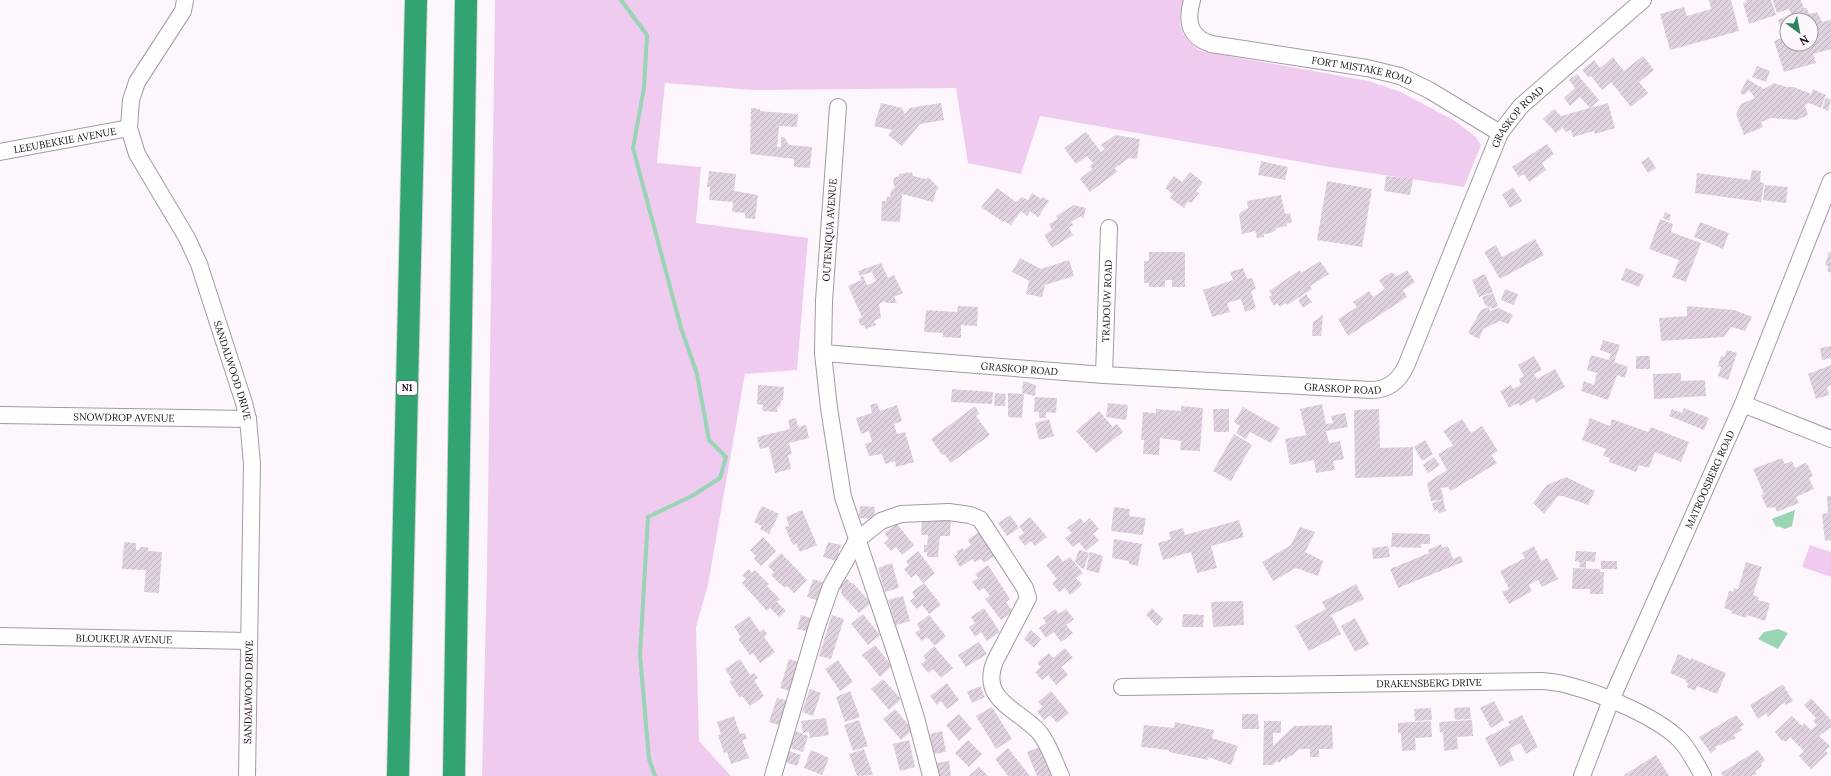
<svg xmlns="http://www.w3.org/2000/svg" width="1831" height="776" font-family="Lora,serif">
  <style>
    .green { fill: #f0cbf0 }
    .water { fill: #99d4b4 }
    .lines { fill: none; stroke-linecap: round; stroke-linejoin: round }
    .stream { stroke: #99d4b4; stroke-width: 4 }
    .building { fill: url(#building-hatch); fill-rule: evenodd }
    .minor-casing { stroke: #a598a5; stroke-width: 18 }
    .motorway-casing { stroke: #d4d4d4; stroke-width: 24 }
    .minor { stroke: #fff; stroke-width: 16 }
    .motorway { stroke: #32a472; stroke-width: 22 }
    .labels { text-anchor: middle; stroke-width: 3.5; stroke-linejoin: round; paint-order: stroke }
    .shield { fill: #fdf7fd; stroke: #585458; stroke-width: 1 }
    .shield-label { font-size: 9px; font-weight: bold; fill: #120e12 }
    .street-label { font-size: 10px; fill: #120e12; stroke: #fdf7fd }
  </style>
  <defs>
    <pattern id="building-hatch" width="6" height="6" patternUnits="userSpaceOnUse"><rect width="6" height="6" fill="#e0d2e0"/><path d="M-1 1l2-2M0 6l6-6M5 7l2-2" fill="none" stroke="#bfb3bf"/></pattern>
  </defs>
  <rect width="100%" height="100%" fill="#fdf7fd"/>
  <!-- green -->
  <g class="green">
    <path d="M495,0H1184C1176,23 1179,38 1201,51L1369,81L1401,92L1455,121L1476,137L1481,145L1464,187L1330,167L1040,116L1021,174L968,163L956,88L753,90L665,83L657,163L701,167L696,223L808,238L797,370L745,374L708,585L696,627L699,741L731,776H482L487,570Z"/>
    <polygon points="1810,545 1831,552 1831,577 1802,567"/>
  </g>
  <!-- water -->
  <g class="water">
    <polygon points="1795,510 1792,526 1785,529 1778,526 1776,527 1772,519 1774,518"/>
    <polygon points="1778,629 1788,633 1778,649 1758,639 1764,632"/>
  </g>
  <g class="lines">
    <!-- stream -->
    <polyline class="stream" points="621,0 647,35 644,88 633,148 681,328 697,374 709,440 726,457 720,478 692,496 648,517 640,655 649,759 655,776"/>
  </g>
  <!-- building -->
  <g class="building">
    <polygon points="1709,0 1731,0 1739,31 1670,50 1660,14 1684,7 1687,16 1711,9"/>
    <polygon points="1746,0 1771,0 1776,15 1749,24 1743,3 1747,2"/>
    <path d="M1773,0H1801L1804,8H1807L1809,14L1817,12L1822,22L1831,20V49L1813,54L1816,63L1784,72L1774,41L1784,37L1778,20L1791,14L1789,9L1777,13ZM1787,20H1811V44H1787Z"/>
    <polygon points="1643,56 1654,70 1639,82 1648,93 1631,107 1611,82 1602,90 1591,76 1589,78 1582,70 1594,60 1600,68 1613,57 1624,71"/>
    <polygon points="1757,66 1770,71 1766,82 1752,77"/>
    <polygon points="1577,74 1599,100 1590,108 1580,97 1570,106 1564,98 1575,88 1569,80"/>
    <polygon points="1747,79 1764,89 1774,83 1786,87 1794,87 1811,94 1813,89 1826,95 1821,108 1809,103 1805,105 1808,115 1797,120 1771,118 1761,122 1763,127 1744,135 1736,114 1741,104 1755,98 1749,90 1744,95 1740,93"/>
    <polygon points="1826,98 1831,100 1828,111 1822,108"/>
    <polygon points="881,103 902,108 905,114 910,108 941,103 944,120 920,124 902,146 888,135 892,130 874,126"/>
    <polygon points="1608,103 1615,128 1595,134 1594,131 1573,137 1571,130 1565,132 1563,127 1556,133 1543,119 1554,109 1561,116"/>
    <polygon points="751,108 760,109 760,111 798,114 797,127 779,126 777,147 781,147 781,137 784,137 789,145 812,147 810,168 794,167 794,159 750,154"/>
    <polygon points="1086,132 1101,152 1105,149 1101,145 1115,135 1140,139 1137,159 1129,158 1115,168 1117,172 1090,192 1080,179 1092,169 1090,166 1093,163 1087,156 1076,164 1064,148"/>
    <polygon points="1547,144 1554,154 1542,163 1546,170 1529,182 1524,174 1519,177 1512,167"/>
    <polygon points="1649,157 1656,168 1648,173 1641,162"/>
    <polygon points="1261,161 1288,167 1285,180 1258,175"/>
    <polygon points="1752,170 1761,171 1760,182 1764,183 1761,202 1695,193 1697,173 1750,180"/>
    <polygon points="709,171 736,174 734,191 758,195 755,219 745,218 745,213 732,212 733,202 709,200 710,187 707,187"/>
    <polygon points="912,172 913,176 926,179 928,177 939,188 936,191 933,202 902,194 900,222 881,221 882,201 886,201 887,197 890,197 891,191 895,187 893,183 894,178 899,176 899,174"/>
    <polygon points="1190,172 1203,182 1196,191 1199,193 1191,203 1188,201 1184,208 1170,198 1173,194 1165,188 1174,176 1182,182"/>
    <polygon points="1386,176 1413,179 1410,195 1384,191"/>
    <polygon points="1327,181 1372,189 1362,247 1317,240"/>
    <polygon points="1765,185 1788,187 1786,203 1763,200"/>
    <polygon points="1513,187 1522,201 1510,208 1502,195"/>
    <polygon points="997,188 1016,202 1022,197 1028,200 1032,193 1041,199 1043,197 1049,201 1038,217 1030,211 1027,216 1021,211 1011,225 1004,221 1003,222 981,207"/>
    <polygon points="1281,195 1285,214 1290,213 1292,222 1286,224 1287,226 1276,228 1277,229 1271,233 1264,234 1264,237 1257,238 1255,231 1242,234 1239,215 1241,212 1248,208 1247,201"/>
    <polygon points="1074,205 1086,208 1083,219 1081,216 1071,222 1073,225 1069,228 1073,235 1052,248 1044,235 1052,230 1049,224 1058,219 1056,216"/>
    <polygon points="1665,212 1671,215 1669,221 1663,218"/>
    <polygon points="1660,219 1673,224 1671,232 1701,243 1686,282 1672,277 1679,260 1649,249"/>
    <polygon points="1700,222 1729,233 1723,249 1694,237"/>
    <polygon points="1535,239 1544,255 1500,279 1484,252 1496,245 1502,257"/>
    <polygon points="1149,252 1185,252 1185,287 1172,287 1172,280 1165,280 1165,287 1149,287 1149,283 1144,283 1144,261 1149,261"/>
    <polygon points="1829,252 1831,253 1831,273 1827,271 1828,266 1825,265"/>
    <polygon points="1020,258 1041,269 1069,260 1074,276 1045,285 1042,297 1026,294 1029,281 1012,272"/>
    <polygon points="1320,261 1329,274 1310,286 1312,289 1287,305 1286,303 1280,307 1277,303 1274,306 1269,297 1272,295 1269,291 1300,270 1301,273"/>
    <polygon points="881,263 888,278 894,275 903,293 894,297 897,303 886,303 885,301 879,304 881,318 874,321 876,325 866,329 864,325 861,326 858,319 862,317 848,286 861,280 860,277 863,276 867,285 876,281 872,272 860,276 858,271"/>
    <polygon points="1243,268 1247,279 1252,278 1256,289 1251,291 1256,308 1245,312 1241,299 1227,303 1230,312 1212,317 1203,290 1233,280 1230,272"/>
    <polygon points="1626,268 1644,275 1639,287 1621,280"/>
    <polygon points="1407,270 1415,282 1403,290 1407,297 1348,336 1338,319 1357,307 1353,302 1369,291 1373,297 1385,289 1379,280 1392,272 1396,277"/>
    <polygon points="1485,274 1493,292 1479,297 1472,280"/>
    <polygon points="1505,289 1518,294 1514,305 1501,300"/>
    <polygon points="1493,293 1498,306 1493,309 1485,305 1482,297"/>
    <polygon points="1306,294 1312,302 1303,308 1298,300"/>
    <polygon points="958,306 978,307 977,326 961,325 961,338 943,337 943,333 924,332 926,310 957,312"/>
    <polygon points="1687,306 1734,310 1752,317 1745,331 1731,327 1724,337 1661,341 1659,318 1687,316"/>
    <polygon points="1489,307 1490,311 1499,308 1513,315 1508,324 1500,321 1483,329 1479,339 1468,333 1481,310"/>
    <polygon points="1323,315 1321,336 1312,336 1313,322"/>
    <polygon points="1603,340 1620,345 1614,362 1628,367 1625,378 1617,375 1608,400 1581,391 1584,381 1594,385 1597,373 1587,370 1591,355 1609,360 1611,354 1600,350"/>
    <polygon points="1831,346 1831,358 1822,360 1820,348"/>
    <polygon points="1727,350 1737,353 1728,380 1718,376 1721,367 1718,366 1721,356 1724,357"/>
    <polygon points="1534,356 1542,370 1534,374 1537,379 1555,369 1565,387 1536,403 1534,398 1520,406 1518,403 1509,408 1500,391 1511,385 1513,389 1521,385 1519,379 1524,376 1518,365"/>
    <rect x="1636" y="356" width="14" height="13"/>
    <polygon points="1831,365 1831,385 1827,387 1829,395 1816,399 1808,374"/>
    <polygon points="1681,373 1681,381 1705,380 1706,396 1654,399 1653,374"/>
    <polygon points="1023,381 1036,385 1035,396 1022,393"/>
    <polygon points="758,385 784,387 783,401 781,400 780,406 778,406 777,412 762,411 763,405 757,404"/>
    <polygon points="952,389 993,392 992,404 951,402"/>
    <polygon points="995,393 1006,394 1005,406 994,406"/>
    <polygon points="1008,393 1024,394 1022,418 1008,417"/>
    <polygon points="1035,397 1057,398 1056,413 1046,412 1046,418 1039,418 1039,412 1034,412"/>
    <polygon points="877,403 880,411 897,405 902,421 894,424 897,434 905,432 914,462 896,467 895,461 885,464 882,454 869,456 865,444 872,442 869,431 861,434 856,418 872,413 870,405"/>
    <polygon points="1108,403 1128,405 1126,420 1106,417"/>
    <polygon points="1322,404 1326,424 1333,423 1331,416 1345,413 1348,427 1326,431 1329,443 1340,441 1344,459 1333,461 1335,470 1316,473 1314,460 1290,465 1285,439 1306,435 1300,409"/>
    <polygon points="975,406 979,413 976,416 990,435 951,463 944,454 942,455 931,439"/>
    <polygon points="1181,406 1203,408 1200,451 1180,450 1181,441 1160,438 1159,455 1143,454 1144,440 1141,440 1143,412 1156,413 1156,409 1181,411"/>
    <polygon points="1243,407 1280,428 1271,443 1250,432 1246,439 1236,433 1240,426 1234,422"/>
    <polygon points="1684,408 1709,418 1704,430 1669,416 1672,409 1682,413"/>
    <polygon points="1213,409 1229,409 1229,432 1214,432"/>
    <polygon points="1379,409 1380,448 1413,447 1413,476 1355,478 1354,410"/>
    <polygon points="1099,411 1113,427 1117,424 1123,432 1096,453 1076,431"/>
    <polygon points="796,418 798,427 806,425 809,438 789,443 792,454 788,455 791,469 775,473 769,447 760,449 757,437 790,429 788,420"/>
    <polygon points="1590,418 1610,426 1612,419 1648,432 1651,427 1689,442 1681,462 1655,452 1649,468 1639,465 1636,472 1609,462 1610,458 1603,456 1606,449 1582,440"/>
    <polygon points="1049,419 1054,436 1039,440 1035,423"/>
    <polygon points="1462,419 1471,433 1482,426 1498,451 1491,455 1497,463 1451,491 1448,487 1441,488 1444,500 1431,501 1427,483 1447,470 1438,454 1453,445 1443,431"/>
    <polygon points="1234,434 1252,445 1231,481 1213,471"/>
    <polygon points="1425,440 1433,454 1422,461 1414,447"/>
    <polygon points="1434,457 1440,465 1428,473 1423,465"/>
    <polygon points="1782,458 1785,464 1792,461 1795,468 1805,463 1808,465 1813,476 1809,478 1814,489 1796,497 1799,503 1777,512 1775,507 1767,508 1761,495 1764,494 1753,469"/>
    <polygon points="1566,477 1595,491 1588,505 1563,496 1558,496 1544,514 1533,503 1547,485"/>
    <polygon points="1827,496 1831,496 1831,540 1825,541 1822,514 1828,513"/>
    <polygon points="1443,500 1446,511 1439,513 1438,510 1434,511 1432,503"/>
    <polygon points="762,506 779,514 769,534 760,529 762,526 754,522"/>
    <polygon points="860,506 875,507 874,519 859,518"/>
    <polygon points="1114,507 1130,509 1129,516 1146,518 1143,535 1111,531"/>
    <polygon points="802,510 817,545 800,552 796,543 793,545 785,527 789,526 786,517"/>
    <polygon points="1010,515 1019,528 1007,536 998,523"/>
    <polygon points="1030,517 1047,537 1035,546 1031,541 1025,546 1018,537 1024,533 1019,526"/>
    <polygon points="1080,518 1084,523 1090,518 1099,529 1093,534 1099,540 1086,551 1079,542 1073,547 1065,538 1072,533 1067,528"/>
    <polygon points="922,519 951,521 950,536 940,536 938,557 927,557 927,552 924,552 924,545 927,545 928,535 921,535"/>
    <polygon points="1239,520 1244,537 1211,546 1217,568 1197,573 1191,552 1163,560 1158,543 1171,539 1169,532 1183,528 1185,535"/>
    <polygon points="897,524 914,545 902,555 896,547 891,551 884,543 889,539 884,533"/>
    <polygon points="1300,527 1315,532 1305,552 1323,561 1318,576 1296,568 1273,581 1262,562 1291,545"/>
    <polygon points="980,531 996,554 984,563 981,559 975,562 972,559 960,567 954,557 958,554 956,552 962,548 964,550 971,545 968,540"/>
    <polygon points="1392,533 1430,534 1430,544 1421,544 1421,548 1391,547"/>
    <polygon points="763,537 776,551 761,566 754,559 756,556 750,550"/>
    <polygon points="1114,539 1142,544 1138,566 1129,564 1129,561 1112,558"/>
    <polygon points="124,542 136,543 136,550 139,550 140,547 148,547 148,551 162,552 159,593 144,592 146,570 122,569"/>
    <polygon points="828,542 841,545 836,561 823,557"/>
    <polygon points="1441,544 1443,548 1448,546 1453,559 1461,556 1463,562 1398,588 1390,569 1429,553 1428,550"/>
    <polygon points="1388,546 1390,557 1373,559 1372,548"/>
    <polygon points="1534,546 1541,561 1547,558 1558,579 1542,587 1538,580 1529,585 1532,591 1509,604 1502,592 1509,589 1500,571 1525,558 1522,553"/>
    <polygon points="1079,550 1089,553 1084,569 1081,568 1075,561"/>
    <polygon points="918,551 935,573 923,583 916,574 911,578 904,569 909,565 906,561"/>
    <polygon points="1576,551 1596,552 1595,562 1586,561 1586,568 1579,567 1580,562 1575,561"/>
    <polygon points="1090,552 1103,556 1099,573 1086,570"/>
    <polygon points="781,553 807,580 794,593 787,586 785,588 778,582 771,575 774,572 768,566"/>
    <polygon points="1058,555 1063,562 1070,557 1083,573 1076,578 1082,585 1070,595 1065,588 1059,592 1052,583 1057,579 1046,565"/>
    <rect x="1601" y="561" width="16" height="8"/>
    <polygon points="1746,562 1762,567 1753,595 1759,597 1758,600 1770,603 1765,621 1747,615 1746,618 1731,613 1732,611 1724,608 1729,591 1733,592 1734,588 1738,589"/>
    <polygon points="892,563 899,588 885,592 878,568"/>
    <polygon points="988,565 1010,599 1006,602 1013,612 1001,620 985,599 990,596 984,588 979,591 972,582 978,578 975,574"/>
    <polygon points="1573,568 1600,569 1600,572 1604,572 1603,594 1590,594 1590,589 1572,589"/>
    <polygon points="749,569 752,573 755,570 769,584 767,586 780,599 777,602 786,611 779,617 770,608 767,611 742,583 746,579 742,575"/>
    <polygon points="813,579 825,583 819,601 807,597"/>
    <polygon points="847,579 852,584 853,583 871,603 859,613 844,597 841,593 842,591 839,587"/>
    <polygon points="924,583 941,605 929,614 922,605 917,609 910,601 915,597 912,592"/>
    <polygon points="1356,584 1364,599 1331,615 1341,634 1309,651 1295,626 1326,609 1322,602"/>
    <polygon points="903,596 910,621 896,625 888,600"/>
    <polygon points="1243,601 1244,625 1213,627 1211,602"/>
    <polygon points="984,608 1000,632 987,641 981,632 975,637 969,627 975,623 971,617"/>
    <polygon points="1152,608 1163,619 1157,626 1146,615"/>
    <polygon points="1055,609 1059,614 1066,609 1074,619 1066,625 1073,633 1061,642 1054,632 1046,638 1039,628 1046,623 1043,618"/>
    <polygon points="863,614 880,635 868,645 851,624"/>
    <polygon points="1183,614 1204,615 1203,627 1182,627"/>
    <polygon points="801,615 814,619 810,632 797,629"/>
    <polygon points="832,615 844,619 831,659 819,656"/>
    <polygon points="929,615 946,636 935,646 927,637 922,641 915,633 920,629 917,624"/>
    <polygon points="749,616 760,632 764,629 767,634 764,637 775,652 760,663 753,653 750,655 738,639 741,637 734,627"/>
    <polygon points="1355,618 1369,644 1355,652 1341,626"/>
    <polygon points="1031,630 1041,639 1034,648 1024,639"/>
    <polygon points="979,642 987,654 966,667 958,655"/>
    <polygon points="875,645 892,666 880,677 862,655"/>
    <polygon points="934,646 953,668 941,678 933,669 928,673 921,664 926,660 923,656"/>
    <polygon points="1065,648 1073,658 1061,667 1068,675 1056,685 1048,675 1042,680 1035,672 1041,667 1037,663 1049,653 1053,658"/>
    <polygon points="1678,654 1691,660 1691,658 1726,673 1717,694 1697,686 1695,691 1687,687 1688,683 1685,682 1686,680 1670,673"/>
    <polygon points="740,659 750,675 754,673 758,678 754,680 764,696 750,706 742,696 740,698 729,681 732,680 725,669"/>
    <polygon points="789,659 802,663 793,692 780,688"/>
    <polygon points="838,660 853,682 840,691 825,669"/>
    <polygon points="883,679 901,699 889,710 871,689"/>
    <polygon points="947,683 959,700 947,709 941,701 937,705 930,696"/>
    <polygon points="1782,685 1783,685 1793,701 1786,705 1785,703 1781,705 1768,717 1766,713 1758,719 1750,705"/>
    <polygon points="980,686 985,697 972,703 967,692"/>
    <polygon points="810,689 821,693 813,716 802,712"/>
    <polygon points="850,691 860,717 845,722 836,697"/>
    <polygon points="1051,691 1069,713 1057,723 1050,715 1044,720 1037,711 1043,707 1038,702"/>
    <polygon points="777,698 790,701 782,726 769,722"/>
    <polygon points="1811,698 1831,720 1831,727 1819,736 1830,746 1825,751 1828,753 1811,769 1799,756 1804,751 1790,737 1786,742 1783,740 1782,741 1775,732 1792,716 1802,726 1804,723 1811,730 1817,725 1813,721 1816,718 1804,705"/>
    <polygon points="1494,701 1504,720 1491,728 1480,708"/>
    <polygon points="992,707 1012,739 996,749 976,716"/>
    <polygon points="1470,707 1471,719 1455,720 1454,708"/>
    <polygon points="1431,708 1432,720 1415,721 1414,709"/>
    <polygon points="895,709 913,730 901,740 883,719"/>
    <polygon points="959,714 972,729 959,741 946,725"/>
    <polygon points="1242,714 1258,714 1259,729 1242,729"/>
    <polygon points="1522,715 1538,747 1526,754 1520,743 1509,749 1514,760 1500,767 1485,738 1510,725 1508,722"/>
    <polygon points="1736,715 1744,725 1740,727 1742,730 1734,735 1736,738 1715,747 1717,749 1711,753 1699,737"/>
    <polygon points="734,716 740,734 745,733 747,739 742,740 749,758 731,764 727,752 724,753 718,735 721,734 717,722"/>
    <polygon points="826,718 829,735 810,738 809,732 803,733 801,721"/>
    <polygon points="859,720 868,746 853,751 844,725"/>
    <polygon points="1472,720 1473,736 1457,737 1458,749 1444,751 1443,732 1440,732 1439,722"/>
    <polygon points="1264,721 1281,721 1281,733 1273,733 1273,746 1294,726 1332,725 1333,749 1319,749 1319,757 1310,757 1310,749 1299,749 1292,756 1291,755 1285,760 1284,758 1279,763 1277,761 1273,765 1263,765"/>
    <polygon points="1431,721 1432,737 1415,738 1416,750 1402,751 1401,733 1398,733 1398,723"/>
    <polygon points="1175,722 1214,730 1212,738 1238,746 1231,765 1208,757 1208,760 1169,752 1169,750 1141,747 1144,725 1174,728"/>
    <polygon points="796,731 808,736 803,752 790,748"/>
    <polygon points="942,731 946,752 934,754 930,734"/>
    <polygon points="909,740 915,767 900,771 893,744"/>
    <polygon points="968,740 982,754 969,767 955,753"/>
    <polygon points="1039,747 1051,776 1037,776 1027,752"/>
    <polygon points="1008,748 1030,776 1008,776 995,759"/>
    <polygon points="864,749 873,775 857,776 849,754"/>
    <polygon points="811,750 829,758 822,775 804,768"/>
    <polygon points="1758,750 1765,760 1761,764 1762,766 1755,771 1757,774 1751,776 1723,776 1721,773"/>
    <polygon points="789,751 801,755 797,766 785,762"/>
    <polygon points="1656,755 1669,776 1625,776 1624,775"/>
    <polygon points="949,761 951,776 938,776 936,763"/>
    <polygon points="979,767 988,776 969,776"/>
  </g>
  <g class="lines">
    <defs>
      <g id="minor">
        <path id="s1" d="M185,0L183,11L137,82L131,100L129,128L137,154L187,238L199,264L244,403L248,419L252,464L247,776"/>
        <path id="s2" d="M1192,0C1186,21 1189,37 1211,44L1367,68L1400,76L1429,90L1500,133"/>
        <polyline points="838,107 824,301 823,353 829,408 843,497 897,657 916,718 931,776"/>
        <path id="s3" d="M0,152L129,128"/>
        <path id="s4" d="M823,353L1104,375L1371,390C1388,390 1399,381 1406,366L1500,133L1521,106L1643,0"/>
        <path id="s5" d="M1104,375L1109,228"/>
        <polyline points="1743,404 1831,439"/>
        <path id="s6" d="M0,415L248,419"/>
        <path id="s7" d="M0,636L249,641"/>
        <path id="s8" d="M1122,687L1543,681C1552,682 1562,683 1571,686C1602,694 1657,717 1680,740C1690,751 1696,764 1703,776"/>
        <path d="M773,776L817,626L831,586L857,540L881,521L901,514L949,512L970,515L980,519L1025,588L1028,598L995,661C979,700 1018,709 1039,732C1049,744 1054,761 1061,776"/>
        <path id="s9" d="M1582,776L1611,700L1743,404L1831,181"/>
      </g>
      <g id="motorway">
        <polyline points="398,776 416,0"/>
        <polyline points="454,776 466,0"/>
      </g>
    </defs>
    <!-- minor casing -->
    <use href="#minor" class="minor-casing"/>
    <!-- motorway casing -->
    <use href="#motorway" class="motorway-casing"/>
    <!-- minor -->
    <use href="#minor" class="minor"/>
    <!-- motorway -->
    <use href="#motorway" class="motorway"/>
  </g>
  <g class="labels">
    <!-- shield labels -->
    <rect class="shield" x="397" y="381" width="20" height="14" rx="3"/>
    <g class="shield-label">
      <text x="407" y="391">N1</text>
    </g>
    <!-- street labels -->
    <g class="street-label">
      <text dy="4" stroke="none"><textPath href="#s2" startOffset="208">FORT MISTAKE ROAD</textPath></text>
      <text dy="4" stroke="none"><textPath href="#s4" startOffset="869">GRASKOP ROAD</textPath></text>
      <text dy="4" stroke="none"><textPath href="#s3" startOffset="66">LEEUBEKKIE AVENUE</textPath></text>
      <text transform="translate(829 230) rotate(-86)" y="4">OUTENIQUA AVENUE</text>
      <text dy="4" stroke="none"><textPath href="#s5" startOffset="74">TRADOUW ROAD</textPath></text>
      <text dy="4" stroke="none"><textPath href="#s4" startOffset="197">GRASKOP ROAD</textPath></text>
      <text dy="4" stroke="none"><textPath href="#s1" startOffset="408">SANDALWOOD DRIVE</textPath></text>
      <text dy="4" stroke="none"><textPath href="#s4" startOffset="521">GRASKOP ROAD</textPath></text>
      <text dy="4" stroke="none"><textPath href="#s6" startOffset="124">SNOWDROP AVENUE</textPath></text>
      <text dy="4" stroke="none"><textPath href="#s9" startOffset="323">MATROOSBERG ROAD</textPath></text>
      <text dy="4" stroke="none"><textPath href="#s7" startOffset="124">BLOUKEUR AVENUE</textPath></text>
      <text dy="4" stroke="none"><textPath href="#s8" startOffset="307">DRAKENSBERG DRIVE</textPath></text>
      <text transform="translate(248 692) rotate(-89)" y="4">SANDALWOOD DRIVE</text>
    </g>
  </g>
  <!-- north arrow -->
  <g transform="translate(1799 32) rotate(148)"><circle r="19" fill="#fdf7fd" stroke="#9f9a9f"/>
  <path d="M0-3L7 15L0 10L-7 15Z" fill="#29865d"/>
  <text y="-6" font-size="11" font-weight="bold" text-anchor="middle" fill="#120e12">N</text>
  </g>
</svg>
